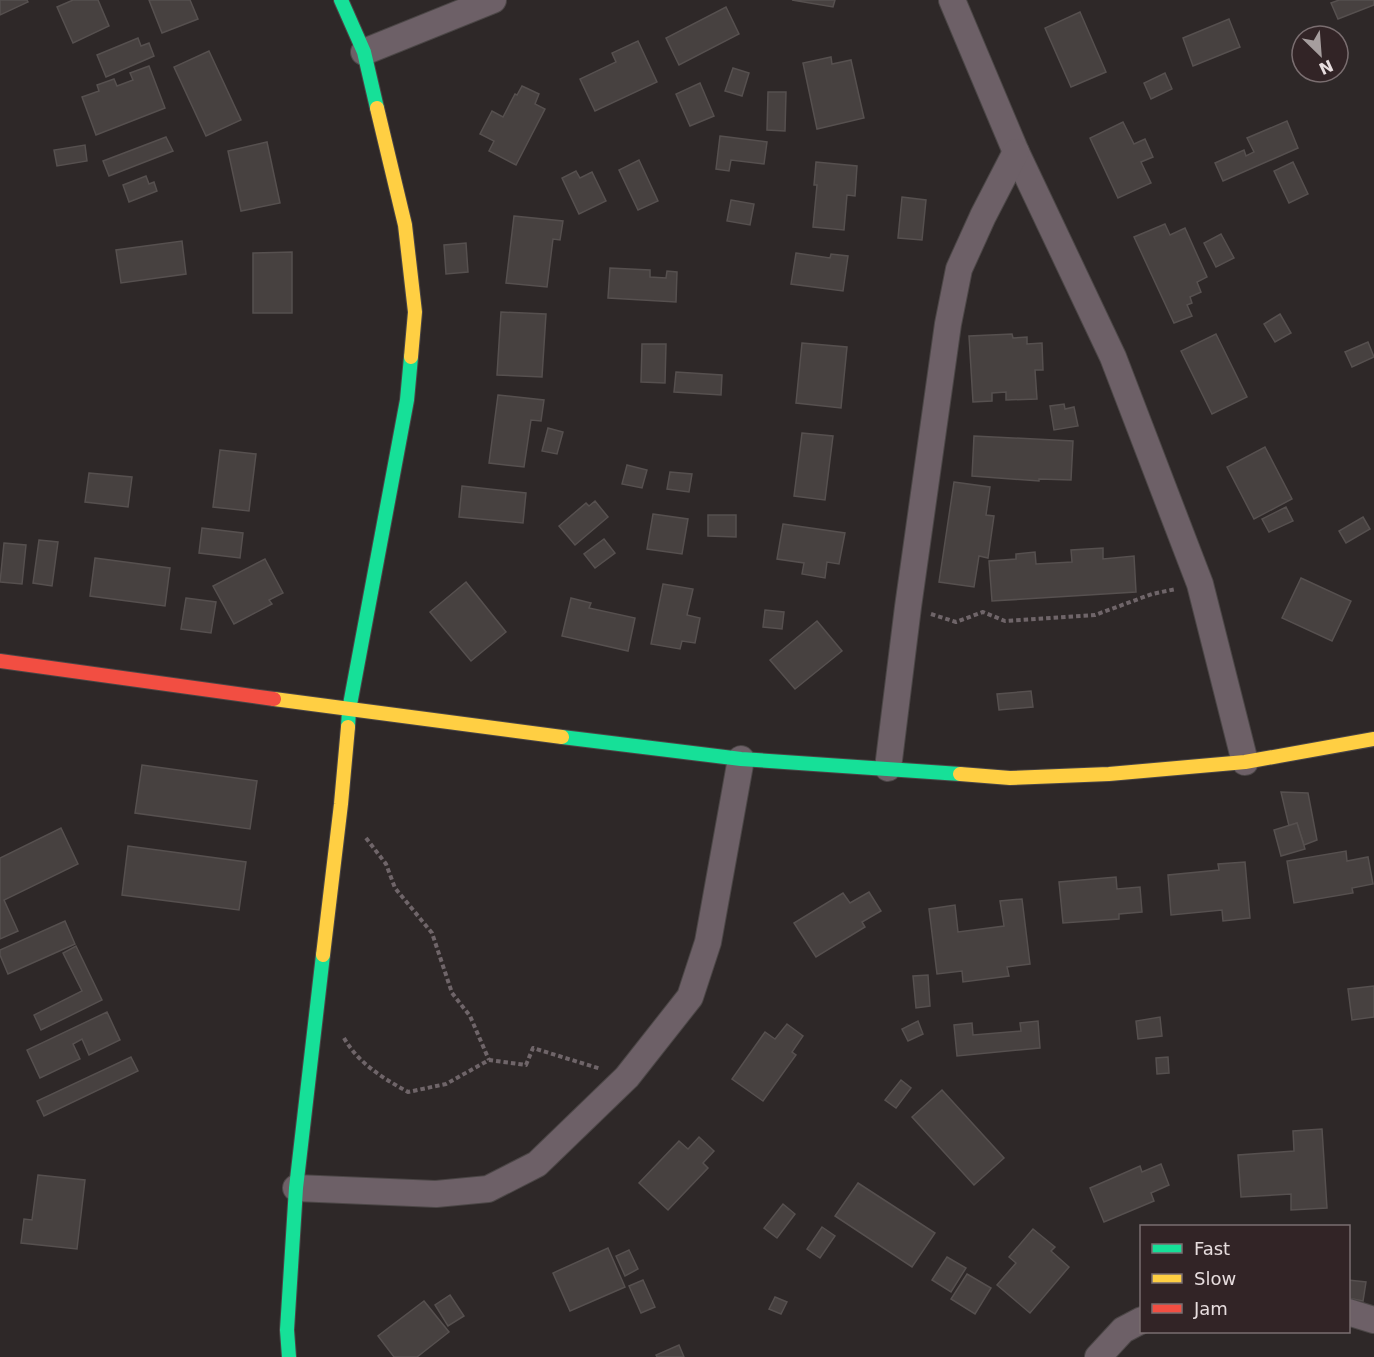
<svg xmlns="http://www.w3.org/2000/svg" width="1374" height="1357" font-family="'DejaVu Sans',sans-serif">
  <style>
    .building { fill: #474140; stroke: #56504f; stroke-width: 1.5 }
    .lines { fill: none; stroke-linecap: round; stroke-linejoin: round }
    .street-casing { stroke: #4b4646; stroke-width: 28 }
    .fast-casing { stroke: #4b4646; stroke-width: 16 }
    .slow-casing { stroke: #4b4646; stroke-width: 16 }
    .jam-casing { stroke: #4b4646; stroke-width: 16 }
    .path { stroke: #6f6569; stroke-width: 4; stroke-dasharray: 4.5 3; stroke-linecap: butt }
    .street { stroke: #6d6067; stroke-width: 26 }
    .fast { stroke: #16e098; stroke-width: 14 }
    .slow { stroke: #ffcf43; stroke-width: 14 }
    .jam { stroke: #f24e42; stroke-width: 14 }
  </style>
  <rect width="100%" height="100%" fill="#2e2828"/>
  <!-- building -->
  <g class="building">
    <polygon points="0,0 27,0 28,2 0,15"/>
    <polygon points="73,0 98,0 109,26 73,43 57,7"/>
    <polygon points="149,0 190,0 198,19 162,33"/>
    <polygon points="792,0 835,0 833,7"/>
    <polygon points="1339,0 1374,0 1374,5 1338,19 1331,3"/>
    <polygon points="726,7 739,34 679,65 666,38"/>
    <polygon points="1080,12 1106,72 1071,87 1045,28"/>
    <polygon points="1229,19 1240,47 1193,66 1183,38"/>
    <polygon points="138,38 141,46 149,43 154,56 106,77 97,55"/>
    <polygon points="638,41 657,82 595,111 580,79 616,62 612,53"/>
    <polygon points="209,51 241,120 206,136 174,67"/>
    <polygon points="831,57 832,64 851,60 864,118 817,129 803,63"/>
    <polygon points="149,66 165,108 96,135 82,97 99,91 97,85 114,79 117,86 133,80 130,73"/>
    <polygon points="733,68 749,73 742,96 725,91"/>
    <polygon points="1165,73 1172,89 1151,99 1144,83"/>
    <polygon points="700,83 714,116 690,126 676,94"/>
    <polygon points="522,86 539,94 535,104 545,109 516,165 489,151 494,141 480,134 492,111 503,117 515,94 517,95"/>
    <polygon points="768,92 786,92 785,131 767,130"/>
    <polygon points="1287,121 1298,148 1223,181 1215,163 1244,150 1246,156 1254,152 1247,138"/>
    <polygon points="1123,122 1134,144 1145,139 1153,157 1141,162 1151,183 1118,198 1090,138"/>
    <polygon points="720,136 767,142 764,164 731,160 729,171 716,169"/>
    <polygon points="166,137 173,151 109,176 103,161"/>
    <polygon points="267,142 280,203 241,211 228,151"/>
    <polygon points="85,145 87,161 57,166 54,150"/>
    <polygon points="639,160 658,201 638,210 619,170"/>
    <polygon points="816,162 857,166 855,196 847,195 844,230 813,227 817,185 814,185"/>
    <polygon points="1293,162 1308,194 1289,203 1274,171"/>
    <polygon points="576,171 580,178 592,172 606,201 579,214 562,178"/>
    <polygon points="146,176 149,184 154,182 157,191 129,202 123,185"/>
    <polygon points="902,197 926,200 922,240 898,238"/>
    <polygon points="731,200 754,204 750,225 727,221"/>
    <polygon points="514,216 563,221 560,240 553,239 547,287 506,283"/>
    <polygon points="1165,224 1170,235 1185,228 1207,277 1197,282 1201,292 1190,297 1192,303 1187,305 1192,316 1174,323 1134,237"/>
    <polygon points="1221,234 1234,258 1216,267 1204,243"/>
    <polygon points="182,241 186,274 121,283 116,250"/>
    <polygon points="466,243 468,272 446,274 444,245"/>
    <polygon points="292,252 292,313 253,313 253,253"/>
    <polygon points="796,253 830,258 831,254 848,256 843,291 791,284"/>
    <polygon points="610,268 650,270 650,277 666,278 667,271 677,272 676,302 608,298"/>
    <polygon points="501,312 546,314 542,377 497,375"/>
    <polygon points="1280,314 1291,333 1275,342 1264,324"/>
    <polygon points="1012,334 1013,338 1027,337 1027,344 1042,343 1043,370 1035,370 1037,399 1006,400 1006,392 992,393 992,401 973,402 969,336"/>
    <polygon points="1216,334 1247,397 1212,414 1181,351"/>
    <polygon points="1368,342 1374,357 1352,367 1345,352"/>
    <polygon points="802,343 847,347 841,408 796,403"/>
    <polygon points="642,344 666,344 665,383 641,382"/>
    <polygon points="676,372 722,375 721,395 674,392"/>
    <polygon points="498,395 544,400 541,421 531,420 524,467 489,463"/>
    <polygon points="1064,404 1065,409 1074,407 1078,426 1054,430 1050,406"/>
    <polygon points="548,428 563,432 557,454 542,451"/>
    <polygon points="802,433 833,436 825,500 794,496"/>
    <polygon points="974,436 1073,441 1071,480 1039,479 1039,481 972,476"/>
    <polygon points="1265,447 1292,499 1254,519 1227,467"/>
    <polygon points="220,450 256,454 249,511 213,507"/>
    <polygon points="627,465 647,470 642,488 622,484"/>
    <polygon points="670,472 692,474 689,492 667,489"/>
    <polygon points="89,473 132,477 128,507 85,502"/>
    <polygon points="954,482 990,487 986,515 994,516 988,558 979,556 974,587 939,582"/>
    <polygon points="462,486 526,493 523,523 459,517"/>
    <polygon points="595,501 608,517 575,545 559,526 586,503 589,506"/>
    <polygon points="1286,507 1293,521 1269,532 1262,519"/>
    <polygon points="653,514 688,519 682,554 647,549"/>
    <polygon points="708,515 736,515 736,537 708,536"/>
    <polygon points="1363,517 1370,529 1346,543 1339,531"/>
    <polygon points="783,524 845,533 839,564 827,562 825,578 802,574 804,563 777,559"/>
    <polygon points="202,528 243,533 240,558 199,553"/>
    <polygon points="604,539 615,553 595,568 584,554"/>
    <polygon points="39,540 58,542 52,586 33,583"/>
    <polygon points="4,543 26,545 22,584 0,582"/>
    <polygon points="1103,548 1103,559 1134,556 1136,592 992,601 989,561 1016,559 1016,554 1035,552 1036,564 1072,562 1071,550"/>
    <polygon points="95,558 170,568 165,606 90,596"/>
    <polygon points="265,559 283,593 269,600 272,604 234,624 213,586"/>
    <polygon points="1301,578 1351,601 1332,641 1282,618"/>
    <polygon points="466,582 506,632 471,661 430,612"/>
    <polygon points="663,584 693,589 687,615 700,618 695,643 682,641 680,649 651,644"/>
    <polygon points="186,598 216,602 211,633 181,629"/>
    <polygon points="571,598 591,603 589,608 635,618 628,651 562,636"/>
    <polygon points="765,610 784,612 782,629 763,627"/>
    <polygon points="817,621 842,651 795,689 770,660"/>
    <polygon points="1031,691 1033,707 999,710 997,694"/>
    <polygon points="142,765 257,781 250,829 135,813"/>
    <polygon points="1281,792 1308,793 1317,840 1304,845 1297,823 1289,826"/>
    <polygon points="1297,823 1305,849 1281,856 1274,830"/>
    <polygon points="61,828 78,864 4,900 18,931 0,939 0,858"/>
    <polygon points="128,846 246,862 239,910 122,895"/>
    <polygon points="1346,851 1347,861 1368,857 1373,884 1352,888 1353,893 1294,903 1287,861"/>
    <polygon points="1245,862 1250,918 1223,921 1222,910 1171,915 1168,875 1219,870 1218,864"/>
    <polygon points="1116,877 1117,889 1140,887 1142,912 1119,914 1119,919 1063,923 1059,882"/>
    <polygon points="869,892 881,911 862,922 865,927 816,957 794,923 843,893 850,903"/>
    <polygon points="1022,899 1030,964 1007,967 1009,976 963,982 962,971 937,974 929,909 955,905 958,932 1004,926 1000,901"/>
    <polygon points="65,921 75,944 8,974 0,955 0,950"/>
    <polygon points="76,946 102,1000 41,1030 34,1015 82,991 63,953"/>
    <polygon points="928,975 930,1006 916,1008 913,976"/>
    <polygon points="1374,986 1374,1017 1352,1020 1348,989"/>
    <polygon points="107,1012 120,1040 89,1055 82,1039 73,1044 80,1059 40,1078 27,1050"/>
    <polygon points="1160,1017 1162,1036 1138,1039 1136,1021"/>
    <polygon points="918,1021 923,1034 908,1041 902,1029"/>
    <polygon points="1038,1021 1040,1048 957,1056 954,1025 972,1023 973,1035 1021,1031 1020,1023"/>
    <polygon points="787,1024 803,1036 792,1052 796,1055 763,1101 732,1079 765,1032 775,1039"/>
    <polygon points="131,1057 138,1071 44,1116 37,1101"/>
    <polygon points="1168,1057 1169,1073 1157,1074 1156,1058"/>
    <polygon points="901,1080 911,1088 896,1108 885,1100"/>
    <polygon points="942,1090 1004,1158 974,1185 912,1117"/>
    <polygon points="1322,1129 1327,1208 1291,1210 1291,1194 1241,1197 1238,1155 1294,1151 1293,1131"/>
    <polygon points="699,1137 714,1151 703,1163 708,1168 668,1210 639,1183 679,1141 688,1149"/>
    <polygon points="1161,1164 1169,1185 1151,1193 1154,1201 1104,1222 1090,1188 1140,1166 1142,1172"/>
    <polygon points="38,1175 85,1180 77,1249 21,1243 24,1219 32,1220"/>
    <polygon points="858,1183 935,1233 912,1267 835,1216"/>
    <polygon points="783,1204 795,1214 777,1238 764,1228"/>
    <polygon points="822,1227 835,1236 820,1258 807,1249"/>
    <polygon points="1033,1229 1055,1247 1051,1251 1069,1267 1030,1313 997,1285 1016,1263 1009,1257"/>
    <polygon points="608,1248 625,1287 570,1311 553,1273"/>
    <polygon points="629,1250 638,1269 625,1276 616,1256"/>
    <polygon points="947,1257 966,1268 951,1292 932,1280"/>
    <polygon points="967,1274 991,1288 975,1314 951,1299"/>
    <polygon points="643,1280 655,1307 641,1313 629,1286"/>
    <polygon points="1348,1280 1366,1282 1363,1301 1348,1298"/>
    <polygon points="450,1295 464,1316 448,1326 435,1305"/>
    <polygon points="775,1297 787,1302 781,1314 769,1309"/>
    <polygon points="424,1301 449,1332 417,1357 394,1357 378,1336"/>
    <polygon points="679,1345 684,1357 657,1357 656,1355"/>
  </g>
  <g class="lines">
    <defs>
      <g id="street">
        <polyline points="952,0 1016,152 1113,357 1200,584 1245,762"/>
        <polyline points="364,52 493,0"/>
        <polyline points="888,768 908,607 948,324 959,269 983,216 1016,152"/>
        <polyline points="296,1188 436,1194 488,1189 537,1164 627,1077 690,997 708,942 741,759"/>
        <polyline points="1348,1312 1374,1320"/>
        <polyline points="1098,1357 1123,1330 1142,1320"/>
      </g>
      <g id="fast">
        <polyline points="341,0 364,52 377,108"/>
        <polyline points="348,727 349,710 407,400 411,357"/>
        <polyline points="562,737 741,759 960,774"/>
        <polyline points="289,1357 287,1330 296,1188 323,955"/>
      </g>
      <g id="slow">
        <polyline points="377,108 405,225 415,312 411,357"/>
        <polyline points="274,699 562,737"/>
        <polyline points="960,774 1010,778 1109,774 1245,762 1374,739"/>
        <polyline points="323,955 341,804 348,727"/>
      </g>
      <polyline id="jam" points="0,661 274,699"/>
    </defs>
    <!-- street casing -->
    <use href="#street" class="street-casing"/>
    <!-- fast casing -->
    <use href="#fast" class="fast-casing"/>
    <!-- slow casing -->
    <use href="#slow" class="slow-casing"/>
    <!-- jam casing -->
    <use href="#jam" class="jam-casing"/>
    <!-- path -->
    <g class="path">
      <polyline points="931,614 956,622 983,612 1005,621 1095,615 1152,594 1176,589"/>
      <polyline points="366,838 386,864 395,888 432,933 452,993 470,1016 489,1060"/>
      <path d="M344,1038C359,1064 383,1078 408,1092L446,1084L489,1060L526,1065L533,1048L601,1069"/>
    </g>
    <!-- street -->
    <use href="#street" class="street"/>
    <!-- fast -->
    <use href="#fast" class="fast"/>
    <!-- slow -->
    <use href="#slow" class="slow"/>
    <!-- jam -->
    <use href="#jam" class="jam"/>
  </g>
  <!-- legend -->
  <rect x="1140" y="1225" width="210" height="108" fill="#322426" stroke="#7a6e70" stroke-width="1.5"/>
  <rect x="1152" y="1244" width="30" height="9" fill="#16e098" stroke="#7a6e70" stroke-width="1.5"/>
  <text x="1194" y="1255" font-size="18" fill="#e7ddde">Fast</text>
  <rect x="1152" y="1274" width="30" height="9" fill="#ffcf43" stroke="#7a6e70" stroke-width="1.5"/>
  <text x="1194" y="1285" font-size="18" fill="#e7ddde">Slow</text>
  <rect x="1152" y="1304" width="30" height="9" fill="#f24e42" stroke="#7a6e70" stroke-width="1.5"/>
  <text x="1194" y="1315" font-size="18" fill="#e7ddde">Jam</text>
  <!-- north arrow -->
  <g transform="translate(1320 54) rotate(155)"><circle r="28" fill="#322426" stroke="#7a6e70" stroke-width="1.5"/>
  <path d="M0-4.5L10 22L0 15L-10 22Z" fill="#a69e9e"/>
  <text y="-9" font-size="16" font-weight="bold" text-anchor="middle" fill="#e7ddde">N</text>
  </g>
</svg>
